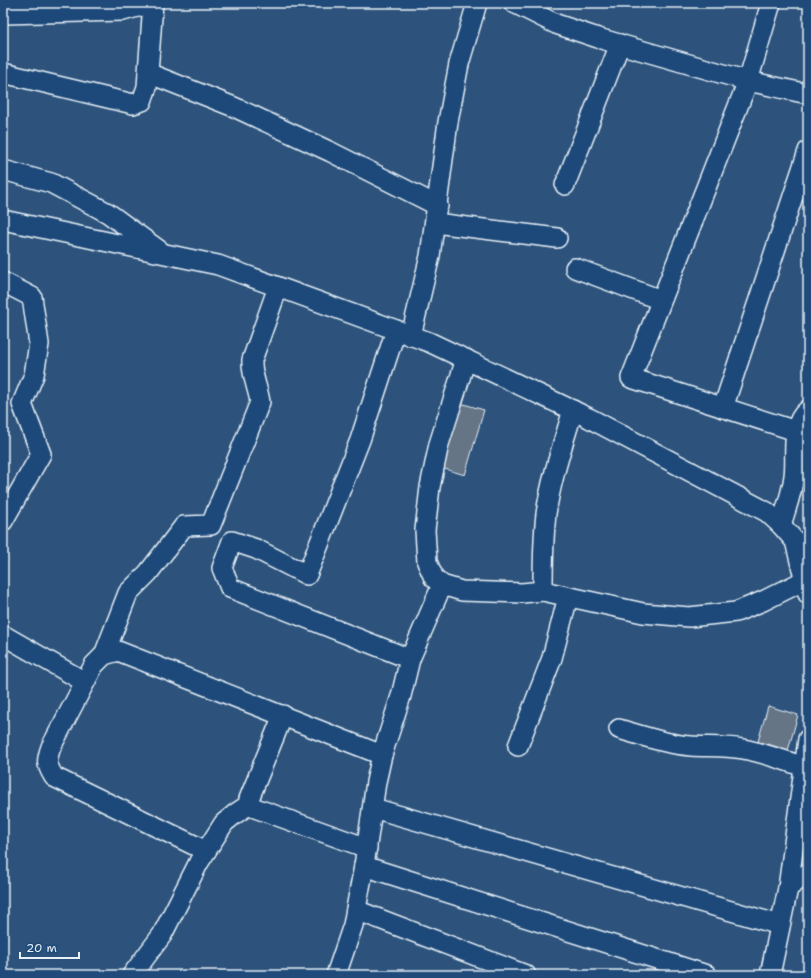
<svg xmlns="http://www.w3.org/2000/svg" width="811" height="978" font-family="'Shantell Sans',sans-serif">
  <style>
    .building { fill: #657585; stroke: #e8f1f8 }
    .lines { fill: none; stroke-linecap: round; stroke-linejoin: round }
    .street-casing { stroke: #e8f1f8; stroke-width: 22 }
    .street { stroke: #1f4a7a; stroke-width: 19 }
  </style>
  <rect width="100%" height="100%" fill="#2d537c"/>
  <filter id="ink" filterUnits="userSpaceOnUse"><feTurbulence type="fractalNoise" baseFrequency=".025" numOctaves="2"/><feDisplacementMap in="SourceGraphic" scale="8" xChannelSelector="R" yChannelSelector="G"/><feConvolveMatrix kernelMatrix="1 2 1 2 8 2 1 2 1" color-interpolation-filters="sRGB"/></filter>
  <g filter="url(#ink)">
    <!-- building -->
    <g class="building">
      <polygon points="457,402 484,410 465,475 438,467"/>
      <polygon points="768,706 798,715 787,754 757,745"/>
    </g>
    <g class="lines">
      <defs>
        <g id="street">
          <polyline points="514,3 556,24 598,38 748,81 808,94"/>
          <polyline points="771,3 748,81 631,378 796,431"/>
          <polyline points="3,14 123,11 152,3"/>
          <polyline points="3,73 133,104 142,101 147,87 153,3"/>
          <polyline points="148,73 234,107 331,152 438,206"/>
          <polyline points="3,170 51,183 108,213 160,251"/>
          <polyline points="565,185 620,44"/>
          <polyline points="3,220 218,265 429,342 589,418 767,512 781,525 795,541 808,594"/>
          <polyline points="435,223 557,238"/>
          <polyline points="575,268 661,300"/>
          <polyline points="3,282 32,297 39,344 34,375 22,404 41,454 3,521"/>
          <polyline points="396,330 360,440 307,575 256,549 232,541 222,568 230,588 410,659"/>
          <polyline points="411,336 430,256 448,122 459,64 477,3"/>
          <polyline points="466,359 439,444 430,487 425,530 427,562 434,578 442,585 462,591 522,593 543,591 643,613 689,617 736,612 763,601 805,580"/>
          <polyline points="723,408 808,151"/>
          <path d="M781,525C786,509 792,493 794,476C797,456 789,425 808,410"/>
          <path d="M543,591C543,565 543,540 546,514C551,479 563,444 573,410"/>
          <polyline points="3,635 85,682"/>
          <path d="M104,655L128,593L148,573L184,526L211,525L260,402C258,388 251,374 252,360L278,287"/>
          <polyline points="283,715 249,799 250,804 255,808 367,848"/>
          <path d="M619,729C643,736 666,744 691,746C708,747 725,746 743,749C764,753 784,760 804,767"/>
          <polyline points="518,746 552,658 568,597"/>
          <polyline points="373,808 780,925"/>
          <path d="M206,851L54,777C46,764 46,761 51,747L94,665L104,655L118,651L382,755"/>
          <polyline points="364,866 707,975"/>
          <polyline points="788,888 808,873"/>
          <polyline points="356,910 526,975"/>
          <polyline points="132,975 162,935 199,862 224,823 235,814 250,804"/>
          <polyline points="336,975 353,925 364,866 376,782 382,755 401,696 410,659 442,585"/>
          <polyline points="770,975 788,888 808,739"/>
        </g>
      </defs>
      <!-- street casing -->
      <use href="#street" class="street-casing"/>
      <!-- street -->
      <use href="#street" class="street"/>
    </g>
  </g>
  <!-- margin -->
  <rect width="811" height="978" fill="none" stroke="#1f4a7a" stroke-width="16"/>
  <rect x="8" y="8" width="795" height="962" fill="none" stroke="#e8f1f8" stroke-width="1.5" filter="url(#ink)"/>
  <!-- scale -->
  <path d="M20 952v6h59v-6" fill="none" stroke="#e8f1f8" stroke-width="2"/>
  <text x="26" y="952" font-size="12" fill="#e8f1f8" stroke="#1f4a7a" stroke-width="3" paint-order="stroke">20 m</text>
</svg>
